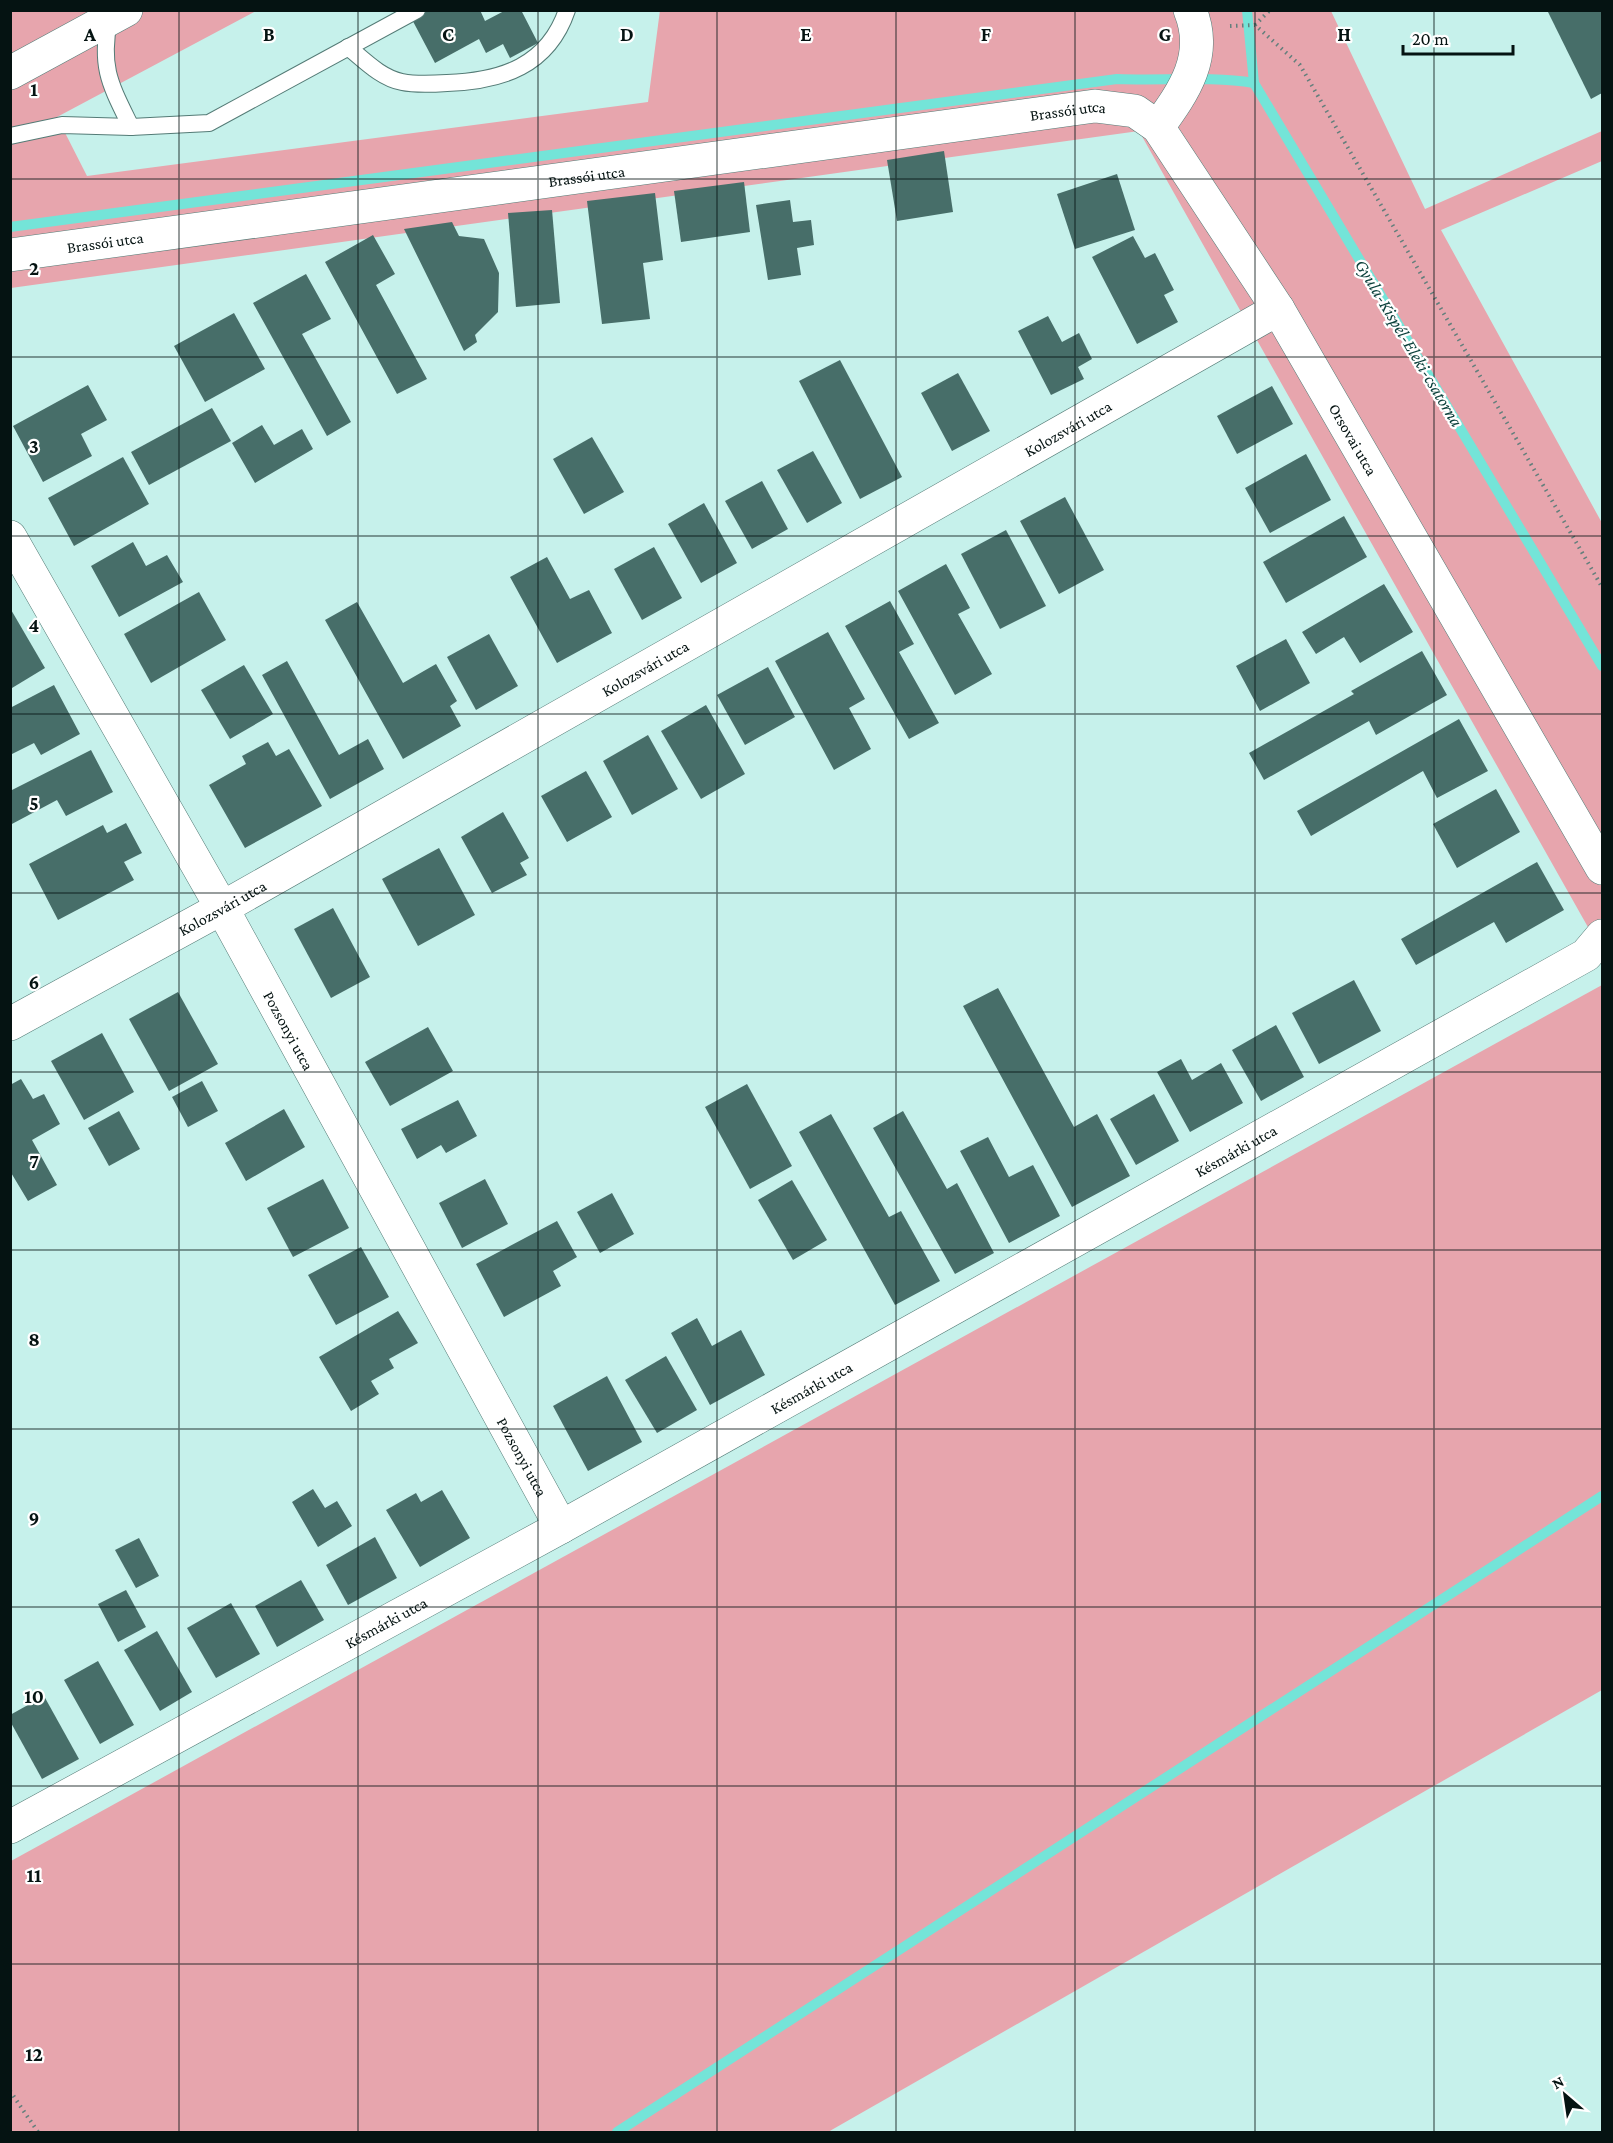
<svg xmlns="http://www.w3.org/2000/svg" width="1613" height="2143" font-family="'Crimson Pro',serif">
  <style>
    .green { fill: #e7a5ad }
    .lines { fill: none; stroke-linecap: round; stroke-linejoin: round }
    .stream { stroke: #74e4d8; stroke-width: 10 }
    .building { fill: #476e69 }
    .lane-casing { stroke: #547b76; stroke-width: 18 }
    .street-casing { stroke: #547b76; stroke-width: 34 }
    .secondary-casing { stroke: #547b76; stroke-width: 34 }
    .path { stroke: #637f7c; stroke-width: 4; stroke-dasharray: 1.5 4.5; stroke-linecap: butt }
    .lane { stroke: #fff; stroke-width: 16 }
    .street { stroke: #fff; stroke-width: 33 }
    .secondary { stroke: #fff; stroke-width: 33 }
    .grid { fill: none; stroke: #051312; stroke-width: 1.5; stroke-opacity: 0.55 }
    .labels { text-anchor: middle; stroke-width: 4.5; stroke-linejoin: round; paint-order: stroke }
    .street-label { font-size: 16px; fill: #051312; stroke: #fff }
    .water-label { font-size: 18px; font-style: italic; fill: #093f3a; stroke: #fff }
    .grid-label { font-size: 20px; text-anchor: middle; font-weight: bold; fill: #051312; stroke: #fff; stroke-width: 4.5; stroke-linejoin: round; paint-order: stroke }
  </style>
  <rect width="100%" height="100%" fill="#c6f1eb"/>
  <!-- green -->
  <g class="green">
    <polygon points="660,10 1331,11 1425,209 1602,131 1602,161 1441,230 1602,523 1602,952 1139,131 11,288 10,11 256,11 57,117 87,176 648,102"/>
    <polygon points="1602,985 1602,1690 828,2132 11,2132 11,1861"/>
  </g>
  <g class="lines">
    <!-- stream -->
    <g class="stream">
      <polyline points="1247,10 1254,83 1602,666"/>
      <path d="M10,227L1117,79C1163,81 1209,76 1254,83"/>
      <polyline points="617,2132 1602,1496"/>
    </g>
  </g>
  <!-- building -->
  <g class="building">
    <polygon points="407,10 480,10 485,21 506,10 521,10 538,43 510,58 503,44 486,53 479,39 435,63"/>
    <polygon points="1547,10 1602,10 1602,93 1591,99"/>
    <polygon points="944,151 953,212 897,221 887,160"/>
    <polygon points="1117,174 1135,230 1075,249 1057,194"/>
    <polygon points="744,182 750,232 681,242 674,191"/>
    <polygon points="655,193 663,260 643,263 650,319 602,324 587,201"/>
    <polygon points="790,200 793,222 811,220 814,245 797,248 801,275 768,280 756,205"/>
    <polygon points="552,210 560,303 516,307 508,213"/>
    <polygon points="452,222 459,236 484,239 499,273 498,312 475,335 477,342 464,351 404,229"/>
    <polygon points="373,235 395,274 376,285 427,379 397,394 325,262"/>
    <polygon points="1133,236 1145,258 1155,253 1174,290 1164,295 1178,322 1137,344 1092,257"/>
    <polygon points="306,274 331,319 302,334 351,422 327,436 253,303"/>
    <polygon points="234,313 265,369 205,402 174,346"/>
    <polygon points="1048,316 1062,342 1079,333 1092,359 1078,367 1084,379 1051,395 1018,331"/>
    <polygon points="840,360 902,477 860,499 799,381"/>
    <polygon points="958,373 990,431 952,451 921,393"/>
    <polygon points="88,385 107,420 81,434 92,456 43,482 13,426"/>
    <polygon points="1272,386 1293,424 1237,454 1217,416"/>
    <polygon points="212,408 231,441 149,485 131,452"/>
    <polygon points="262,425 274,445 302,429 313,449 255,483 232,443"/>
    <polygon points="592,437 624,492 584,514 553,459"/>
    <polygon points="813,451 842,503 807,523 777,470"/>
    <polygon points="1306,454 1331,500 1270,533 1245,488"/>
    <polygon points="123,457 149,504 74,546 48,498"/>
    <polygon points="762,481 788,529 752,549 725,501"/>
    <polygon points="1065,497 1104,570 1059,594 1020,521"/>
    <polygon points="704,503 737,563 701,583 668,524"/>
    <polygon points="1344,516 1367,557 1286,603 1263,562"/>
    <polygon points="1006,530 1046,606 1000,629 961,554"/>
    <polygon points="133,542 146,566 167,555 183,582 119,617 91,566"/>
    <polygon points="654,547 682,598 642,620 614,569"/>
    <polygon points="547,557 570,599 589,590 612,633 557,663 510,577"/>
    <polygon points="946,564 970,608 958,614 992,674 955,695 898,591"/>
    <polygon points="1384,584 1413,632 1360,663 1344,637 1316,654 1302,632"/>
    <polygon points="199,592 226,640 151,683 124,634"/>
    <polygon points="890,601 914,644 899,652 939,723 909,739 845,626"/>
    <polygon points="357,602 403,683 436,664 457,701 450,706 461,726 403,759 325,620"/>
    <polygon points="10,608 45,668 12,688 10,685"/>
    <polygon points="828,632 865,699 849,708 871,749 834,770 775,661"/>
    <polygon points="489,634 518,686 476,710 447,657"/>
    <polygon points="1286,639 1310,683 1260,711 1236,666"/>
    <polygon points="1422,651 1447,695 1376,735 1369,721 1264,780 1249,753 1354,694 1351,691"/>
    <polygon points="287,661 339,755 368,739 384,769 330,799 262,675"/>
    <polygon points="244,665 273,714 230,739 201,690"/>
    <polygon points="768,667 795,717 745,745 717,695"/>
    <polygon points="54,685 80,734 41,755 34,743 10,755 10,708"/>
    <polygon points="706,705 745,774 701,799 661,731"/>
    <polygon points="1459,719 1488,771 1437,798 1423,771 1311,836 1297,811"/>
    <polygon points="648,735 678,789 632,815 603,761"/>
    <polygon points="268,742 276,756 289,749 322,806 245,848 209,785 246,764 242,756"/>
    <polygon points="91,750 113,792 66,816 57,800 10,825 10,791"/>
    <polygon points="586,771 612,817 567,842 541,796"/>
    <polygon points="1496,789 1520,832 1457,868 1433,824"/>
    <polygon points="503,812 529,858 520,863 527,875 492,893 461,837"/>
    <polygon points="126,823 142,853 124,862 134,880 58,920 29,864 103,825 107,833"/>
    <polygon points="439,848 475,915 418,946 382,879"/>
    <polygon points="1537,862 1564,910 1506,943 1494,922 1416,965 1401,939"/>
    <polygon points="333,908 370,977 331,998 294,929"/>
    <polygon points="1354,980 1381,1031 1319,1064 1292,1013"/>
    <polygon points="998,988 1074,1127 1097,1114 1130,1176 1072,1207 963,1006"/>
    <polygon points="178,992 218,1064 169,1091 129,1019"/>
    <polygon points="1276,1025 1304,1077 1261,1101 1232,1050"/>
    <polygon points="428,1027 453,1071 390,1106 365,1062"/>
    <polygon points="102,1033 134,1092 84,1120 51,1061"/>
    <polygon points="1181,1059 1192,1080 1221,1063 1243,1103 1190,1132 1157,1072"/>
    <polygon points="21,1079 33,1099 44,1094 60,1124 32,1140 57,1185 28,1201 10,1171 10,1085"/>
    <polygon points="202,1081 218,1111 188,1127 172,1097"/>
    <polygon points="747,1084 792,1166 750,1189 705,1107"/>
    <polygon points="1154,1094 1179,1141 1136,1165 1110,1119"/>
    <polygon points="458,1100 477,1136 446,1153 441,1145 417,1159 401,1129"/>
    <polygon points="284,1109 305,1147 246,1181 225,1143"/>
    <polygon points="119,1111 140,1149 109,1166 88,1128"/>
    <polygon points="903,1111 947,1189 957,1183 994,1253 955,1274 873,1128"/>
    <polygon points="831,1114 889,1217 901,1211 940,1281 895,1305 799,1132"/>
    <polygon points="988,1137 1009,1177 1033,1165 1060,1216 1009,1243 960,1151"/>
    <polygon points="323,1179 349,1228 293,1257 267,1208"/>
    <polygon points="485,1179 508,1224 462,1248 439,1203"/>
    <polygon points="792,1180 827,1240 793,1260 758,1200"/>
    <polygon points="612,1193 634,1234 600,1253 577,1212"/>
    <polygon points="557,1221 577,1257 553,1271 561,1286 504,1317 476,1264"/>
    <polygon points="361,1247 389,1297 336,1325 308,1275"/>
    <polygon points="398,1311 418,1343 389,1359 394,1368 371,1381 379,1394 351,1411 319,1357"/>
    <polygon points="697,1318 712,1346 741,1330 765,1375 710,1405 671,1333"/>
    <polygon points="666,1356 697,1410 657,1433 625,1380"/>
    <polygon points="607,1376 642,1442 588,1471 553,1406"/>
    <polygon points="313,1489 325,1508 337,1501 352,1526 318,1547 292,1502"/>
    <polygon points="442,1490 470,1538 420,1567 386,1510 416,1493 421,1502"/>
    <polygon points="375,1537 397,1578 348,1605 326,1565"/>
    <polygon points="139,1538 159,1576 136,1588 115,1550"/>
    <polygon points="301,1580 324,1620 277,1647 255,1606"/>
    <polygon points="126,1590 146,1627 118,1642 98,1604"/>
    <polygon points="231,1603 260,1654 216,1678 187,1628"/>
    <polygon points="157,1631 192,1692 160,1711 124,1650"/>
    <polygon points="98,1661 134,1725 100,1744 64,1680"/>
    <polygon points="44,1696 79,1759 42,1779 10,1721 10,1715"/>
  </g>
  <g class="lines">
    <defs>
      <g id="lane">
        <path d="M109,20C100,68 110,84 131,127"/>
        <path d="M348,47C364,60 381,78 402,82C416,85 432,84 447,83C502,81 548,66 567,10"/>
        <polyline points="10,136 62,125 131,127 209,123 417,10"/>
      </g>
      <g id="street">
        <path d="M1158,127C1184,91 1209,56 1190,10"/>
        <path id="s1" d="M10,255L1095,106L1135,111L1158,127L1278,309L1602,868"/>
        <path id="s2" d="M10,537L222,908L561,1527"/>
        <path id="s3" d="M10,1024L222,908L1278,309"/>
        <path id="s4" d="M10,1827L561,1527L1586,955L1602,936"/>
      </g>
      <polyline id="secondary" points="10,73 126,10"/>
    </defs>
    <!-- lane casing -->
    <use href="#lane" class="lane-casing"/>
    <!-- street casing -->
    <use href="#street" class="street-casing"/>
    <!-- secondary casing -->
    <use href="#secondary" class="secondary-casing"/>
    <!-- path -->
    <g class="path">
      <polyline points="1255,25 1270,10"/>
      <polyline points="1230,26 1255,25 1300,65 1602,587"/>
      <polyline points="10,2091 38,2132"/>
    </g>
    <!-- lane -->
    <use href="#lane" class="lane"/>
    <!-- street -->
    <use href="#street" class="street"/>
    <!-- secondary -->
    <use href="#secondary" class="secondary"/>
  </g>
  <!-- grid -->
  <path class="grid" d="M179,10V2132M358,10V2132M538,10V2132M717,10V2132M896,10V2132M1075,10V2132M1255,10V2132M1434,10V2132M10,179H1602M10,357H1602M10,536H1602M10,714H1602M10,893H1602M10,1072H1602M10,1250H1602M10,1429H1602M10,1607H1602M10,1786H1602M10,1964H1602"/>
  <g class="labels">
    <!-- street labels -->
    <g class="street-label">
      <text dy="6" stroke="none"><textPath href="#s1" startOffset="1068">Brassói utca</textPath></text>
      <text dy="6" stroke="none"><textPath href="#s1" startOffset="582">Brassói utca</textPath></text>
      <text dy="6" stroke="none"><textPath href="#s1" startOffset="96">Brassói utca</textPath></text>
      <text dy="6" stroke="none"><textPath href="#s3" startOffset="1214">Kolozsvári utca</textPath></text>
      <text dy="6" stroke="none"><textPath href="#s1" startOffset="1532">Orsovai utca</textPath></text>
      <text dy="6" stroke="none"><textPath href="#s3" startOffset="728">Kolozsvári utca</textPath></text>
      <text dy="6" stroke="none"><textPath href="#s3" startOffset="242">Kolozsvári utca</textPath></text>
      <text dy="6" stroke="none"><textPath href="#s2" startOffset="567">Pozsonyi utca</textPath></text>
      <text dy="6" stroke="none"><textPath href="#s4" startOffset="1400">Késmárki utca</textPath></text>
      <text dy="6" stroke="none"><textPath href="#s4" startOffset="914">Késmárki utca</textPath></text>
      <text dy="6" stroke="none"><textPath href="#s2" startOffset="1053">Pozsonyi utca</textPath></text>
      <text dy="6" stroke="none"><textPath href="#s4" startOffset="428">Késmárki utca</textPath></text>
    </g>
    <!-- water labels -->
    <g class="water-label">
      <text transform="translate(1409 343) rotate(59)" y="6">Gyula-Kispél-Eleki-csatorna</text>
    </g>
  </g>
  <g class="grid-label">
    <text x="90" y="41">A</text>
    <text x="269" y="41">B</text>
    <text x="448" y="41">C</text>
    <text x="627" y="41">D</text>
    <text x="806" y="41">E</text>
    <text x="986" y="41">F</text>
    <text x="1165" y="41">G</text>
    <text x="1344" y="41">H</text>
    <text x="34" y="96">1</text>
    <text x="34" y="275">2</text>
    <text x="34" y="453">3</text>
    <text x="34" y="632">4</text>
    <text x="34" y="810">5</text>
    <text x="34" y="989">6</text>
    <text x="34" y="1168">7</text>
    <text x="34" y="1346">8</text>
    <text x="34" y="1525">9</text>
    <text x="34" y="1703">10</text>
    <text x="34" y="1882">11</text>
    <text x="34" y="2061">12</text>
  </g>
  <!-- border -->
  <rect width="1613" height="2143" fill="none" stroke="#051312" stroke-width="24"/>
  <!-- north arrow -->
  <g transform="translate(1565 2095) rotate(331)" stroke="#ffffff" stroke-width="4.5" paint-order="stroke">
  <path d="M0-4.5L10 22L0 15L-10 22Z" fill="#051312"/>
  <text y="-9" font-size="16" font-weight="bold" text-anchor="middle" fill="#051312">N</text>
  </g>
  <!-- scale -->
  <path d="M1403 45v9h110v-9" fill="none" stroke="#051312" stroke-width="3"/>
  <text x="1412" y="45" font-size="18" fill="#051312" stroke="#ffffff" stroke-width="4.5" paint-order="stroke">20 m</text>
</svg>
